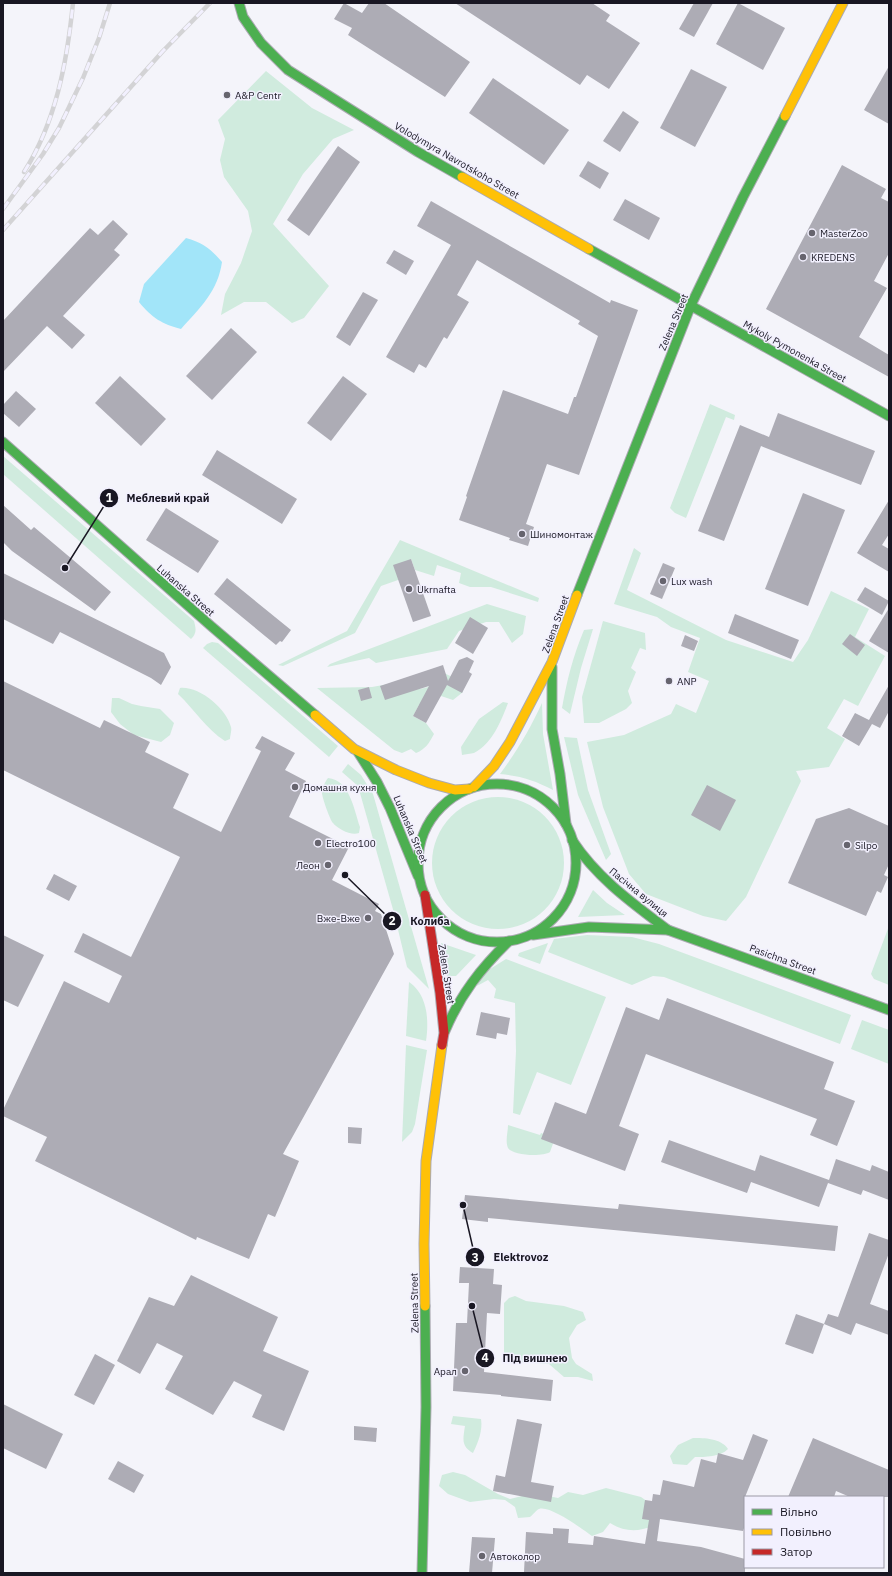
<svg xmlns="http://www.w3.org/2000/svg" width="892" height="1576" font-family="'IBM Plex Sans',sans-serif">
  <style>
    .green { fill: #d0ebde }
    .water { fill: #a2e5f9 }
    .building { fill: #adacb5 }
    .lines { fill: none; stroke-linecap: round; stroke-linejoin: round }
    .fast-casing { stroke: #abaab2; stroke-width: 11 }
    .slow-casing { stroke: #abaab2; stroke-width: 11 }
    .jam-casing { stroke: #abaab2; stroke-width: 11 }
    .fast { stroke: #4caf50; stroke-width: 9 }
    .slow { stroke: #ffc107; stroke-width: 9 }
    .jam { stroke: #c62828; stroke-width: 9 }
    .rail-casing { stroke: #d3d3d5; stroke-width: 4.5 }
    .rail { stroke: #f2f0fe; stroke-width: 3; stroke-dasharray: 9; stroke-linecap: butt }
    .poi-dot { fill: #66646e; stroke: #f2f0fe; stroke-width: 1.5 }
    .labels { text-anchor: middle; stroke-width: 3; stroke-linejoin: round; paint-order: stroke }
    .poi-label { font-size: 10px; fill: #191723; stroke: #f2f0fe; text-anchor: start }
    .street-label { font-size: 10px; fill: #191723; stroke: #f2f0fe }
    .leader { fill: none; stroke: #191723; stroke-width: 1.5 }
    .callout-dot { fill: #191723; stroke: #f2f0fe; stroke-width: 1.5 }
    .mark-label { font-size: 12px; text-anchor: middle; font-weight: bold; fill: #fff }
    .callout-label { font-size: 11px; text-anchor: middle; font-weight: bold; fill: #191723; stroke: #f2f0fe; stroke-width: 3; stroke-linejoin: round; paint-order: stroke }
  </style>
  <rect width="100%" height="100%" fill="#f4f4fa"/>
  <!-- green -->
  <g class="green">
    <polygon points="266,71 312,108 354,130 333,139 303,174 273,224 329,286 304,318 292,323 266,302 244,302 221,315 225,294 241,263 252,231 248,211 224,177 220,160 225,139 218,120"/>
    <polygon points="710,404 735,415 734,420 726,417 686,518 675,513 670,508"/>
    <path d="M3,456L194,621C196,629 197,633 191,639L3,474Z"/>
    <polygon points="400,540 539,598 538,602 491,587 470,587 459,583 461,573 437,565 434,576 415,570 411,559 398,580 381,586 355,633 283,666 278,665 347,631"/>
    <polygon points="634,548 641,553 627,590 726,640 793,662 808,640 831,591 869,609 855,637 885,656 858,706 844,699 827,728 845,739 829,767 796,771 801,781 746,897 726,921 703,916 646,894 629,874 603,807 587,742 624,735 671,714 676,704 696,713 709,681 688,672 700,638 671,627 657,617 614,604"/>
    <polygon points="487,604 526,616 523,634 512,643 499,622 486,622 459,631 447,649 376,663 369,658 327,667 330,664"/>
    <polygon points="603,621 645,633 646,650 640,648 631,668 636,672 628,691 632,703 626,709 599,723 584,723 582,697"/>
    <path d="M593,629L581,668L570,714L562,708C567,680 573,656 584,630Z"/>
    <polygon points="212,642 218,643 224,648 338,746 329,757 203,648 207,644"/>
    <path d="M442,672C452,677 461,680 463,692L453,700L441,696L426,706L419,705L413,716L426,723L434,734C429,743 426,749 416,753L411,749L402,753L394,750L317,688L372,687L416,679L420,689L428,687L432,679Z"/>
    <path d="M180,688C199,686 226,708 231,727C232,730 230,736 230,739L225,741C206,729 195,710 178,694Z"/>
    <polygon points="112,698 119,698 132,704 141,706 160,709 174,723 170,735 161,742 134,735 120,724 111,712"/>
    <path d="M503,702L508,703C501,721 493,743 474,753C471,754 465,754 462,755L461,747L479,719Z"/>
    <path d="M542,703L543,734L553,790C534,780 521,776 500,774C517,751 530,729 542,703Z"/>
    <polygon points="564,737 577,738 588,790 611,854 606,860 578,795"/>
    <polygon points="348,764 361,775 373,794 429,989 407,967 394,913 358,786 342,772"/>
    <path d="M328,778C350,780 354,810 360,827L359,833C351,836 338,829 333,823C330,820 322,797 322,793C322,788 325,782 328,778Z"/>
    <circle cx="498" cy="863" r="66"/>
    <polygon points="593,890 607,903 625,915 578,917"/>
    <polygon points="889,926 889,985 874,979 871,974"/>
    <polygon points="587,935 632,937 659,944 851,1015 840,1044 664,977 653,976 632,985 548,952 554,939"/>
    <polygon points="441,943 476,955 456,976 447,976"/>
    <polygon points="548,943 540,964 518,956 519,953"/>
    <polygon points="506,959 606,997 571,1085 537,1072 520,1115 513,1113 516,1051 515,1003 494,998 496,989 488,980 477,986 482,974"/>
    <path d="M409,982C428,995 429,1021 426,1041L406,1036Z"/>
    <polygon points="862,1020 889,1030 889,1064 851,1049"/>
    <polygon points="406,1045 427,1050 415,1124 412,1132 402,1142"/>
    <path d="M508,1125L540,1135L541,1133L555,1138L550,1152C543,1157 513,1156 508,1148C505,1141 508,1132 508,1125Z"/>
    <polygon points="515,1296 526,1301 564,1306 583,1312 586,1320 577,1325 569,1338 572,1358 576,1364 592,1374 593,1381 578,1377 564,1377 549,1364 504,1361 504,1303 509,1298"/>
    <path d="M453,1416L481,1419C483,1430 478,1443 473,1453C461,1446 463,1439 465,1426L451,1424Z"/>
    <path d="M693,1438C704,1438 721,1438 728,1449C720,1457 705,1457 695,1457L687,1465L673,1464L670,1456L678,1445Z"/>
    <path d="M453,1472L465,1475L498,1494L510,1499L534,1493L558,1498L568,1492L583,1495L606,1488L641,1497L651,1504L653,1526C638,1532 624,1532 610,1523L603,1532L592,1536C582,1529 550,1505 539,1509C536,1510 533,1515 530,1517L518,1518L515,1507L505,1500L494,1499L470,1502L448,1494L439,1486L442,1475Z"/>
  </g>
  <!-- water -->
  <path class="water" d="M186,238C203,243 210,248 222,262C218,291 200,308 181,329C162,324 152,318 139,302L144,284Z"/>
  <!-- building -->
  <g class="building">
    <polygon points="344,3 362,13 369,3 384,3 470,62 445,97 348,35 352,28 334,19"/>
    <polygon points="455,3 592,3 610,15 606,21 640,43 609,89 587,75 580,85"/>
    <polygon points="694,3 713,3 694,37 679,29"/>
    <polygon points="738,3 785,28 763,70 716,44"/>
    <polygon points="889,66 889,124 864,110"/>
    <polygon points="691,69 727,87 695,147 660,128"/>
    <polygon points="493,78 569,130 544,165 469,113"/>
    <polygon points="623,111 639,122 620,152 603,141"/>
    <polygon points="338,146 360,162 309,236 287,220"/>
    <polygon points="588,161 609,173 600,189 579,176"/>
    <polygon points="842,165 886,189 881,198 889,202 889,253 874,281 887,288 859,337 889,355 889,377 766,309"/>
    <polygon points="625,199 660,218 649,240 613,220"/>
    <polygon points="431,201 610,303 611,300 638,310 579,475 547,464 526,524 534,527 528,546 509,540 510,538 459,520 467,497 466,496 503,390 568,414 574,397 576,397 598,336 578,324 580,321 477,260 457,295 469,302 447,339 444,337 426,368 419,364 414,373 386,357 451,245 417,226"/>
    <polygon points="113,220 128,234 114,250 120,255 63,316 85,335 72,349 47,326 3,372 3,321 90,228 98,235"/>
    <polygon points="394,250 414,261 406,275 386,263"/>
    <polygon points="363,292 378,300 350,346 336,337"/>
    <polygon points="231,328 257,352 212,400 186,376"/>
    <polygon points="120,376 166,419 141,446 95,403"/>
    <polygon points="343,376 367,394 331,441 307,423"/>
    <polygon points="16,391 36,409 19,427 3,413 3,405"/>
    <polygon points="778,413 875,451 861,485 761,446 724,541 698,531 740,425 769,437"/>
    <polygon points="217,450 297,499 282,524 202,475"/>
    <polygon points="803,493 845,510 808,606 765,589"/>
    <polygon points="889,500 889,534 882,545 889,549 889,572 857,553"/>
    <polygon points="3,505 31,530 34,527 111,592 95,611 12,551 3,542"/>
    <polygon points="166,508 219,541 198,573 146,540"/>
    <polygon points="411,559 431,616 413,622 393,565"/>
    <polygon points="663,563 675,568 662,599 650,594"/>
    <polygon points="3,573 164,653 171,667 161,685 151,678 60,632 53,644 3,619"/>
    <polygon points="227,578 291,630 282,642 280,641 276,645 214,594"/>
    <polygon points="865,587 889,601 882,615 857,600"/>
    <polygon points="889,608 889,653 869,641"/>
    <polygon points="735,614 799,640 791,659 728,633"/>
    <polygon points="470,617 488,628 473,654 455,643"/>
    <polygon points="850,634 865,645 857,656 842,644"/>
    <polygon points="685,635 698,641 694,651 681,646"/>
    <polygon points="467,657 474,661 469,672 472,674 462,693 447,685 426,723 413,716 429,686 385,700 380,686 443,665 448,681 459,660"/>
    <polygon points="3,681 100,728 104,720 150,742 145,752 189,774 173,808 221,832 261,751 255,748 262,736 295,753 285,770 306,781 289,817 349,847 332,880 379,904 375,911 381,914 394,954 283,1154 299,1161 275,1217 268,1214 249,1259 197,1237 196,1240 35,1161 47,1137 3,1116 3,1110 64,981 109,1003 122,976 74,952 83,933 131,957 180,857 3,770"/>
    <polygon points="889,685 889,711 880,728 872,724 859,746 842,736 855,713 869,720"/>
    <polygon points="369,687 372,698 361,701 358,690"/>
    <polygon points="707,785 736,800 720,831 691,815"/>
    <polygon points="849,808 889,826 889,864 884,875 888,877 881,893 877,891 866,916 788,883 816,819"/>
    <polygon points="54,874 77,886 69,901 46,889"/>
    <polygon points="3,935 44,955 18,1007 3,1000"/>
    <polygon points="667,998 834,1062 824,1089 855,1101 837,1146 810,1135 817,1119 646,1054 619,1126 639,1134 625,1171 541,1139 555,1102 586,1114 626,1007 659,1020"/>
    <polygon points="481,1012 510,1018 507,1035 497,1033 496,1039 476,1035"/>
    <polygon points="348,1127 362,1128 361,1144 348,1143"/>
    <polygon points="669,1140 755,1171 760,1155 829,1180 836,1159 870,1171 872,1165 889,1172 889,1200 863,1190 861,1195 828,1183 819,1207 751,1182 747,1193 661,1162"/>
    <polygon points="465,1195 618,1209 619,1204 838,1226 835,1251 488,1218 488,1222 462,1219"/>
    <polygon points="869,1233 889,1240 889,1253 870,1304 889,1311 889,1335 856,1323 851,1335 824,1324 828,1314 838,1317"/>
    <polygon points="460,1267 494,1269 493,1284 502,1285 500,1314 487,1313 484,1372 553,1380 551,1401 501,1396 501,1395 453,1391 456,1323 467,1323 469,1283 459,1283"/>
    <polygon points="191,1275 278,1317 263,1351 309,1371 284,1431 252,1417 262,1395 234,1381 213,1415 165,1389 183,1356 157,1343 140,1374 117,1361 149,1297 174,1306"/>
    <polygon points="796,1314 824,1324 813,1354 785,1344"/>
    <polygon points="95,1354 115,1365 94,1405 74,1395"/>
    <polygon points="3,1404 63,1434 46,1469 3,1448"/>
    <polygon points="517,1419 542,1424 531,1482 554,1486 551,1502 493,1491 496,1475 505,1477"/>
    <polygon points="354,1426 377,1428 376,1442 354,1440"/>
    <polygon points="753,1434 768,1440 745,1497 745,1525 743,1531 660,1519 657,1541 701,1547 745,1559 745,1573 524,1572 526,1532 553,1534 553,1528 569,1529 568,1543 593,1545 594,1536 645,1544 649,1520 642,1519 645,1500 652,1501 653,1494 660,1495 663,1480 694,1487 701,1459 716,1463 718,1453 743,1460"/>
    <polygon points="813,1438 889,1470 889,1497 850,1497 836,1491 834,1497 788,1497"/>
    <polygon points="118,1461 144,1475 134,1493 108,1479"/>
    <polygon points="472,1537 495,1538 492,1573 469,1573"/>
  </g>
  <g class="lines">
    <defs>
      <g id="fast">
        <polyline points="239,3 243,17 261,43 288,70 418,152 462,177"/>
        <polyline points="589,249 889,416"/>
        <polyline points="3,442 211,626 315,715"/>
        <polyline points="577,595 691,305 743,197 785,116"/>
        <polyline points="552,667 552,729 560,774 566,824"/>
        <polyline points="358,752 377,782 390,808 418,876"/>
        <circle cx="497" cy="863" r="79"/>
        <path d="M572,840C597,878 632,903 668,930"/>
        <polyline points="533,935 589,927 668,930 889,1010"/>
        <path d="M445,1031C460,995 481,968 509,941"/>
        <polyline points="422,1573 426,1407 425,1306"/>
      </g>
      <g id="slow">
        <polyline points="785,116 843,3"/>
        <polyline points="462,177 589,249"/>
        <polyline points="315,715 354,749 396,770 429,783 455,790 469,789"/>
        <polyline points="474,787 494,766 510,742 552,662 577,595"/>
        <polyline points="425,1306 424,1244 426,1161 442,1045"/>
      </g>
      <polyline id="jam" points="425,895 440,993 444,1033 442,1045"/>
    </defs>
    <!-- fast casing -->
    <use href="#fast" class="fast-casing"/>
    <!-- slow casing -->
    <use href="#slow" class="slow-casing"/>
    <!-- jam casing -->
    <use href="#jam" class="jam-casing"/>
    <!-- fast -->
    <use href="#fast" class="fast"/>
    <!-- slow -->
    <use href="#slow" class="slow"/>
    <!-- jam -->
    <use href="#jam" class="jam"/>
    <defs>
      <g id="rail">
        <path d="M24,172C56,122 67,62 73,3"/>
        <polyline points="3,209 43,154 59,128 83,78 99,38 110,3"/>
        <polyline points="3,230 163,51 210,3"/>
      </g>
    </defs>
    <!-- rail casing -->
    <use href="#rail" class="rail-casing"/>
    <!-- rail -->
    <use href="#rail" class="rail"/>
  </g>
  <!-- markers -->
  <g class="poi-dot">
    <circle cx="227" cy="95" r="4"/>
    <circle cx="812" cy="233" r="4"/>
    <circle cx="803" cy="257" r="4"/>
    <circle cx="522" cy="534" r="4"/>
    <circle cx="663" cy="581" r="4"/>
    <circle cx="409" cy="589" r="4"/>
    <circle cx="669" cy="681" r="4"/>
    <circle cx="295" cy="787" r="4"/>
    <circle cx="318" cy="843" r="4"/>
    <circle cx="847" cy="845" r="4"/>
    <circle cx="328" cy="865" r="4"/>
    <circle cx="368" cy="918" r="4"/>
    <circle cx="465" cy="1371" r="4"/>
    <circle cx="482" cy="1556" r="4"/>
  </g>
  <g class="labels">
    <!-- poi labels -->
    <g class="poi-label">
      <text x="235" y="99">A&amp;P Centr</text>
      <text x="820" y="237">MasterZoo</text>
      <text x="811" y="261">KREDENS</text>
      <text x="530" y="538">Шиномонтаж</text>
      <text x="671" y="585">Lux wash</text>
      <text x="417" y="593">Ukrnafta</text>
      <text x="677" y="685">ANP</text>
      <text x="303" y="791">Домашня кухня</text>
      <text x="326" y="847">Electro100</text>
      <text x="855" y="849">Silpo</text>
      <text x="320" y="869" text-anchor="end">Леон</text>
      <text x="360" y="922" text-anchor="end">Вже-Вже</text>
      <text x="457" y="1375" text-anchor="end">Арал</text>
      <text x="490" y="1560">Автоколор</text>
    </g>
    <!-- street labels -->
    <g class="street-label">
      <text transform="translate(457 160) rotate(30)" y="4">Volodymyra Navrotskoho Street</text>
      <text transform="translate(673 322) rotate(-67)" y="4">Zelena Street</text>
      <text transform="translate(795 351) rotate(29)" y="4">Mykoly Pymonenka Street</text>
      <text transform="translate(186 590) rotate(41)" y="4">Luhanska Street</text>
      <text transform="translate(555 624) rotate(-70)" y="4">Zelena Street</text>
      <text transform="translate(411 829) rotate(67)" y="4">Luhanska Street</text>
      <text transform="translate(639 892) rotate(39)" y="4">Пасічна вулиця</text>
      <text transform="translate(783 959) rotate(20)" y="4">Pasichna Street</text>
      <text transform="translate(447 974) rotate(81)" y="4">Zelena Street</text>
      <text transform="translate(414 1303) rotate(-91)" y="4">Zelena Street</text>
    </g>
  </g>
  <!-- callouts -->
  <path class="leader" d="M65 568L109 498M345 875L392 921M463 1205L475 1257M472 1306L485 1358"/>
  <g class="callout-dot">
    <circle cx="65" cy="568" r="4"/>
    <circle cx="345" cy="875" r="4"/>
    <circle cx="463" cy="1205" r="4"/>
    <circle cx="472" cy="1306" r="4"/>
    <circle cx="109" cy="498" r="10"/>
    <circle cx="392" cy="921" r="10"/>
    <circle cx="475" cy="1257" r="10"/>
    <circle cx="485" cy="1358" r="10"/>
  </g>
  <g class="mark-label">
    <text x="109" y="502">1</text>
    <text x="392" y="925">2</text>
    <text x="475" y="1262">3</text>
    <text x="485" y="1362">4</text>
  </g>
  <g class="callout-label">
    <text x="168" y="502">Меблевий край</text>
    <text x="430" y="925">Колиба</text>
    <text x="521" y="1261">Elektrovoz</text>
    <text x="535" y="1362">Під вишнею</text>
  </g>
  <!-- border -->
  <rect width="892" height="1576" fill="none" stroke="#191723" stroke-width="8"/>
  <!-- legend -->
  <rect x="744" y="1496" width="140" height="72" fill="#f2f0fe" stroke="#9b99a6"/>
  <rect x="752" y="1509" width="20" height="6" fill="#4caf50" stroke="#9b99a6"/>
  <text x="780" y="1516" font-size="12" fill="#191723">Вільно</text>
  <rect x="752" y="1529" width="20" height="6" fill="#ffc107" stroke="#9b99a6"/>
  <text x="780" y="1536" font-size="12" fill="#191723">Повільно</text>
  <rect x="752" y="1549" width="20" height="6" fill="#c62828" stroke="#9b99a6"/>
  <text x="780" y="1556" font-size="12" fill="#191723">Затор</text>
</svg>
